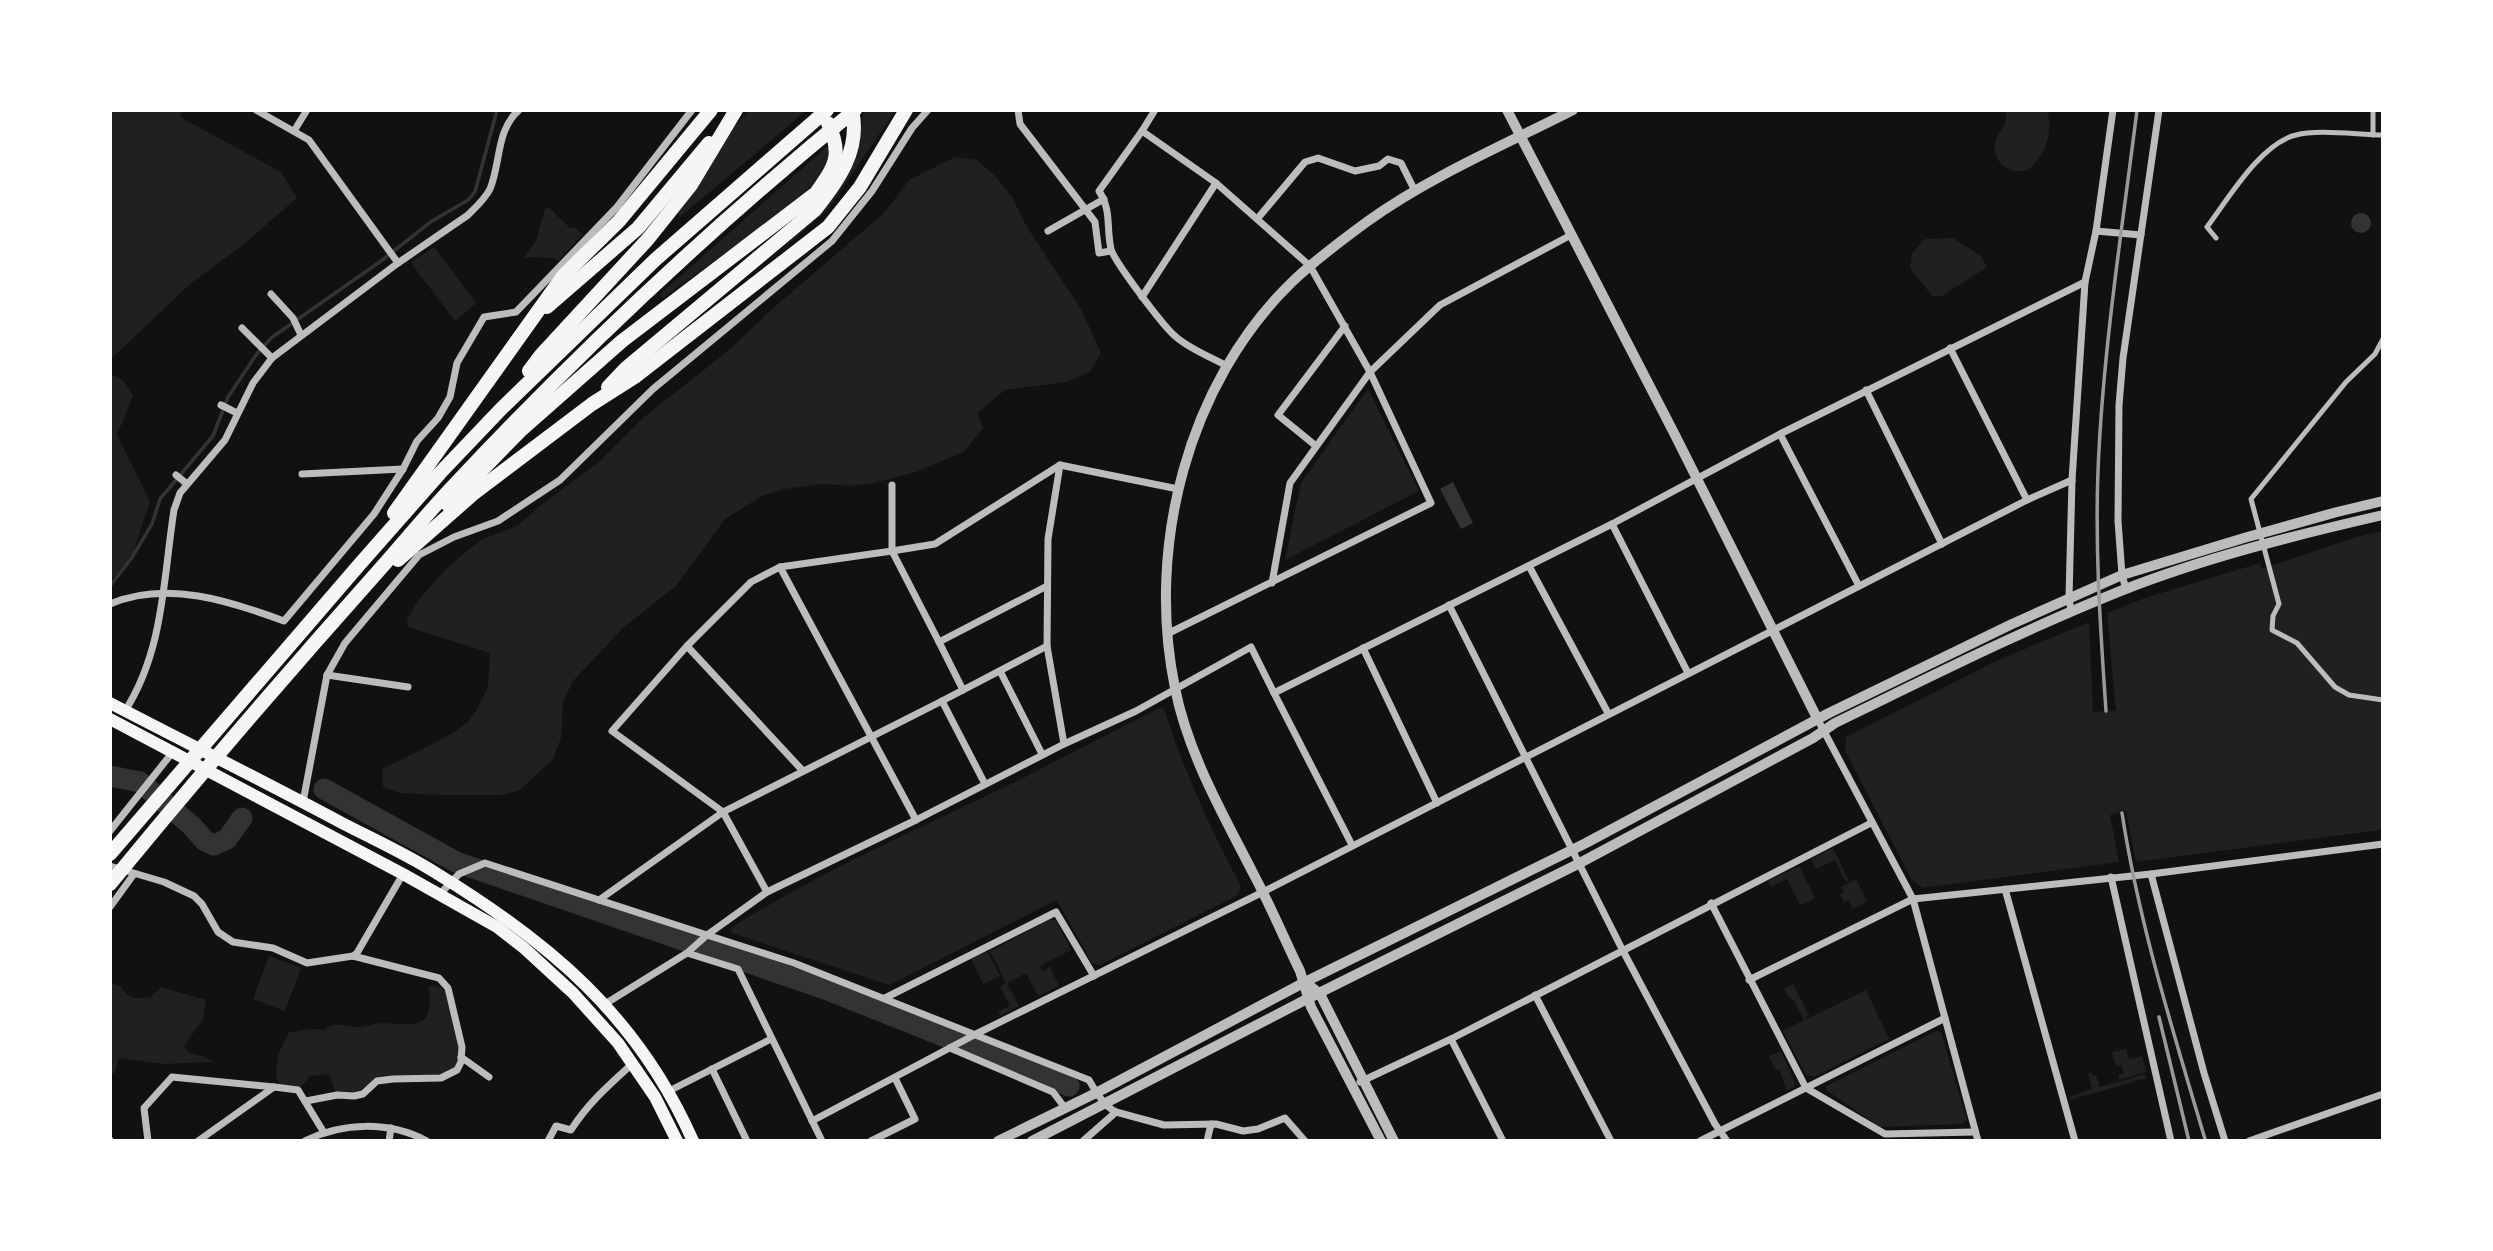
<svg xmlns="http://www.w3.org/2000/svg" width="2493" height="1251" font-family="'Space Grotesk',sans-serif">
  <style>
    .green { fill: #202020 }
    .water { fill: #333 }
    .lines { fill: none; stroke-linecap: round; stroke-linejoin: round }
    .stream { stroke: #333; stroke-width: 3.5 }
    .river { stroke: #333; stroke-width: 21 }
    .pedestrian { stroke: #bcbcbc; stroke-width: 5 }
    .minor { stroke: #bcbcbc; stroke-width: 7 }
    .tertiary { stroke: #bcbcbc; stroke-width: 10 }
    .primary { stroke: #f5f5f5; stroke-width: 12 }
    .motorway { stroke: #f5f5f5; stroke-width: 14 }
    .rail { stroke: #9a9a9a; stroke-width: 3.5 }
  </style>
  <rect width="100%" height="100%" fill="#111"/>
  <!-- green -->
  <g class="green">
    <polygon points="110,110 183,110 180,117 281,172 297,198 244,244 191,283 110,360"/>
    <polygon points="750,110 807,110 680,217 668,201 685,179"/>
    <path d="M868,110H896L828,209L766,264C790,240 840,198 852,167C859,151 860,132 863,114Z"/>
    <path d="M2007,110H2047C2054,132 2045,156 2028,170C2009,175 1993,164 1995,143C1996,136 2000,133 2003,128C2006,123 2006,115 2007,110Z"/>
    <path d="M829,145C831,166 810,188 796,202L663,298L660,294Z"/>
    <polygon points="955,157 977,160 994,175 1012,197 1027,227 1081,309 1101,353 1090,372 1066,382 1005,390 977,413 983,428 965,451 916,472 874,483 851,486 823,484 784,489 762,496 725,519 676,586 625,626 573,681 563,702 561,738 553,759 520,790 502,795 442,795 400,793 383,787 382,769 421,750 454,732 468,721 476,711 488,687 490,653 408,627 407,619 420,598 447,568 467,551 483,539 517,526 536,509 598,463 644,417 728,351 771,310 885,212 909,180"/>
    <polygon points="545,208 549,208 570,228 574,227 582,235 558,261 554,258 524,257 536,241"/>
    <polygon points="1953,238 1981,256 1987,267 1942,296 1933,297 1910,268 1912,253 1925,239"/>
    <polygon points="434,247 476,303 455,321 411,263"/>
    <polygon points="110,374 123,380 133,396 117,435 150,501 130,563 110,580"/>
    <polygon points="1368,389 1419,491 1285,560 1301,483"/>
    <polygon points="2383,531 2383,826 2380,830 2136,862 2126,811 2110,815 2119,862 1923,888 1912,880 1845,751 1846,737 1994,662 2089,622 2093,712 2116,711 2107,613 2145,598 2260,563 2262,569 2356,537"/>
    <path d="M1160,708L1164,709C1184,770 1210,829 1241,886L1238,895L1100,965L1092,963L1057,900L889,985L732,933L731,928C819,872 914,831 1007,786C1059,760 1109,733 1160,708Z"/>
    <polygon points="1833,848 1849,881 1846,882 1835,860 1816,869 1811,859"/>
    <polygon points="1799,866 1815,898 1800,905 1787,879 1771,887 1768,881"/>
    <polygon points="1856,879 1867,902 1853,909 1848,900 1844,902 1840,894 1844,892 1841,887"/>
    <polygon points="1051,919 1057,922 1071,950 1040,966 1043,971 1050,967 1059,986 1038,996 1026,973 1007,983 1019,1006 1001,1016 998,1011 1010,1006 1000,987 1006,983 990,951"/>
    <polygon points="986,952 989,954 1000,976 983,984 971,959"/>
    <polygon points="269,956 301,968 285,1011 253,999"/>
    <path d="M110,983L121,986C127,1000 137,999 151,997L161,987L206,1000L203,1019L184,1046L189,1053L203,1056L213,1062L164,1064L119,1058L115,1073H110Z"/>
    <polygon points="1793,984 1809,1015 1806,1017 1807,1019 1866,990 1889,1039 1814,1077 1806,1075 1783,1031 1804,1020 1794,1001 1798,999 1792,1001 1784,989"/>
    <path d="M435,985L445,990L456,1018L461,1062L450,1075L377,1081L363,1094L337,1095L329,1074L310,1076L298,1090L279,1087L276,1073L278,1055L289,1032C305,1031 308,1027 324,1030C333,1021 345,1026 356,1027C364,1028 373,1023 383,1023C418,1025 433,1030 429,987Z"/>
    <polygon points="1936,1031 1941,1032 1967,1120 1962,1124 1880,1127 1826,1090 1826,1086"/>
    <polygon points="2126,1049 2129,1059 2142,1056 2146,1072 2119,1080 2118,1075 2124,1073 2121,1065 2116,1066 2112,1052"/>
    <polygon points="1781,1051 1795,1082 1794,1087 1787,1091 1779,1069 1775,1070 1769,1056"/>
    <polygon points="2091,1072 2093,1076 2096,1076 2100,1087 2145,1074 2147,1078 2070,1100 2069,1097 2092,1089 2088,1073"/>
  </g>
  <!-- water -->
  <g class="water">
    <circle cx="2361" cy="223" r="10"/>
    <polygon points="1453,482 1473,523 1461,529 1440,489"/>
  </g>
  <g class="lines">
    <!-- stream -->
    <polyline class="stream" points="110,586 131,559 152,524 160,499 213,436 228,397 256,355 271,338 381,261 432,221 468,200 475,192 497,110"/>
    <!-- river -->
    <g class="river">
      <polyline points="110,776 140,782 192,826 205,841 214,845 227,839 242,818"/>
      <polyline points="324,789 456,862 825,989 1069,1086"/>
    </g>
    <!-- pedestrian -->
    <g class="pedestrian">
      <polyline points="2373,110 2373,135"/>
      <path d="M2216,238L2207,227C2228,199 2261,143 2296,135C2318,129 2359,135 2383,135"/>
      <polyline points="2383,339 2375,354 2346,382 2251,499 2279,604 2273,616 2272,630 2297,643 2335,687 2349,695 2383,700"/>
    </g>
    <!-- minor -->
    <g class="minor">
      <polyline points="256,110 309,140 398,263"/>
      <polyline points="1018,110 1020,124 1095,222 1099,253 1111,251"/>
      <polyline points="1155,110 1142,131 1216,183 1310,266 1370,372 1431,503 1167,634"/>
      <polyline points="294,131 307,110"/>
      <path d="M1142,131L1099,191C1112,211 1106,227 1111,249C1114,261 1163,326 1175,336C1189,349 1211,357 1227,366"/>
      <polyline points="1258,218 1305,162 1318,158 1355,171 1379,166 1388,159 1401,163 1415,191"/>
      <polyline points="1048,231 1104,199"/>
      <polyline points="2096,231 2141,235"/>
      <polyline points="271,294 293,318 301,335"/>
      <polyline points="1142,297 1216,183"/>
      <polyline points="242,328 272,358"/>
      <polyline points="1950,348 2027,500"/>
      <polyline points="1866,390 1942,544"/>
      <polyline points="221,405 237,413"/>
      <polyline points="1780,434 1859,586"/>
      <polyline points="1316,446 1278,415 1345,326"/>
      <polyline points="302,474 403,469"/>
      <polyline points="176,475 187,484"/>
      <polyline points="892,485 892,551 780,567 916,820"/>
      <polyline points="1612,524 1688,673"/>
      <polyline points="1529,566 1608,713"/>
      <polyline points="1272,583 1290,483 1370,372 1440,305 1571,235"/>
      <polyline points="2126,589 2122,575 2118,521 2119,405 2123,358 2159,110"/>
      <path d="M110,604C167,580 230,601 284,621L374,514L403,469L417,441L438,418L450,397L457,363L484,317L516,312L617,207L692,110"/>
      <polyline points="1449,605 1622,949 1715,1124 1727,1141"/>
      <polyline points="2071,611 2069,598 2072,480 2085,282 2096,231 2113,110"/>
      <polyline points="939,642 892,551 935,544 1060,465 1178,489"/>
      <polyline points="687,646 803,771"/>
      <polyline points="1363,648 1437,803"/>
      <polyline points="1000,671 1042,754"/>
      <polyline points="327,675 345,643 419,555 454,537 498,521 560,480 653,389 832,241 872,191 912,128 928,110"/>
      <polyline points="963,690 939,642 1047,586"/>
      <path d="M125,711C164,650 163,580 174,510L180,493L225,440L253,383L272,358L398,263L468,215C476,207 485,199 490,189C501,162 496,130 519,110"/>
      <polyline points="1818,720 1913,899 1978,1141"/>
      <polyline points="1064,744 1136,711 1251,647 1274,693"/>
      <polyline points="985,784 942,701 1047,646"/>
      <polyline points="303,802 327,675 408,687"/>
      <polyline points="110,831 172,753"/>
      <polyline points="1352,845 1274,693 1612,524 1780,434 2085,282"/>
      <polyline points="110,866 164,882 194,896 202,904 218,932 233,942 273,948 307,963 353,956 357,953 403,874"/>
      <polyline points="2151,874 2204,1073 2225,1141"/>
      <polyline points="2111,877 2171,1141"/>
      <polyline points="2005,889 2075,1141"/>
      <polyline points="767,892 723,812 612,731 687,646 751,582 780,567"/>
      <polyline points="439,895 459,874 485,863 707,935 767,892 916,820 1064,744 1047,646 1048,539 1060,465"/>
      <polyline points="599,900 723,812 942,701"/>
      <polyline points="1711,903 1806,1088 1885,1134 1975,1132"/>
      <polyline points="110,907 134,874"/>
      <polyline points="687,953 738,969 822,1141"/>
      <polyline points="1749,980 1913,899 2151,874 2383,844"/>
      <polyline points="1535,995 1611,1141"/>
      <polyline points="885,998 1056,912 1094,976"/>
      <path d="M605,1004L687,953L707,935L794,963L1089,1080C1096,1092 1104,1106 1116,1112L1164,1125L1216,1124L1243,1131L1258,1129L1285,1118L1305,1141"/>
      <polyline points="1451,1039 1503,1141"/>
      <polyline points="950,1048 1053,1092 1065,1108"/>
      <polyline points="461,1057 489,1077"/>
      <polyline points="712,1069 747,1141"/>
      <polyline points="1360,1082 1451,1039 1871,823"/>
      <polyline points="274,1087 298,1090 323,1131"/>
      <polyline points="667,1092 771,1039"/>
      <polyline points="306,1101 337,1095 354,1096 363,1094 377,1081 393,1079 441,1078 457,1070 461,1062 462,1047 448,988 439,978 353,956"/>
      <polyline points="812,1121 976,1034 1263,892 2027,500 2072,480"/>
      <polyline points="110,1140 111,1141"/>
      <polyline points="148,1141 144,1108 172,1077 274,1087 198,1141"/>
      <path d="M305,1141C343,1122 389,1121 427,1141"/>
      <polyline points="389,1141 391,1128"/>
      <path d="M548,1141L556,1126L571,1130C588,1103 609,1085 632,1064"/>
      <polyline points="871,1141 915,1119 895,1078"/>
      <polyline points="1083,1141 1116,1112"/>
      <polyline points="1207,1141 1211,1124"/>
      <polyline points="1700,1141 1945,1018"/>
      <polyline points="2249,1141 2383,1094"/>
    </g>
    <!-- tertiary -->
    <g class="tertiary">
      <polyline points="1507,110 1675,435 1818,720"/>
      <polyline points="1305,982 1320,994 1394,1141"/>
      <polyline points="998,1141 1096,1093 1305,982 1586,843 1829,713 2012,624 2122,575 2244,538 2337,512 2383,501"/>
      <path d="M1032,1141L1307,999L1578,864L1813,738L1835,723C1930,677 2025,629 2123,590C2207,557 2296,535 2383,515"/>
      <path d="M1381,1141L1311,1007L1300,971C1284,938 1270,905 1253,873C1223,814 1188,754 1175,688C1146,548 1187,384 1292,282C1315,260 1342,240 1368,221C1429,177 1506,144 1573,110"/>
    </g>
    <!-- primary -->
    <g class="primary">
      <path d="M110,703C187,743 265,782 342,823C373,839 406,854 436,873C549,942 638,1016 693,1141"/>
      <polyline points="110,719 403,874 497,927 524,948 573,993 618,1043 655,1097 677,1141"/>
    </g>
    <!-- motorway -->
    <g class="motorway">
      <polyline points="547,307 638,228 709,143"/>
      <polyline points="529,371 541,355 648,239 691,185 736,110"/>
      <path d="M608,387L626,368L815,210C838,181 861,150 852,110"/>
      <path d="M448,505L520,431L622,341L816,193C835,166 843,155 828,123"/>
      <polyline points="394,513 563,276 619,221 711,110"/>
      <polyline points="398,560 473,494 592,404 636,376 828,227 860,187 906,110"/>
      <polyline points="110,854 359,565 440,473 501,409 656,259 827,110"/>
      <path d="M110,884C198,777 289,671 381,568C406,540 430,510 456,483C581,350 714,225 855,110"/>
    </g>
    <!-- rail -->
    <g class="rail">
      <path d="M2106,711C2100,624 2094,537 2099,450C2105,336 2123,223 2137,110"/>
      <path d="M2122,813C2139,924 2173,1031 2205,1139"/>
      <polyline points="2159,1017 2189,1141"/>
    </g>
  </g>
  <!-- border -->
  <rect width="2493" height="1251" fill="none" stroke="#ffffff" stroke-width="224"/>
</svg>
